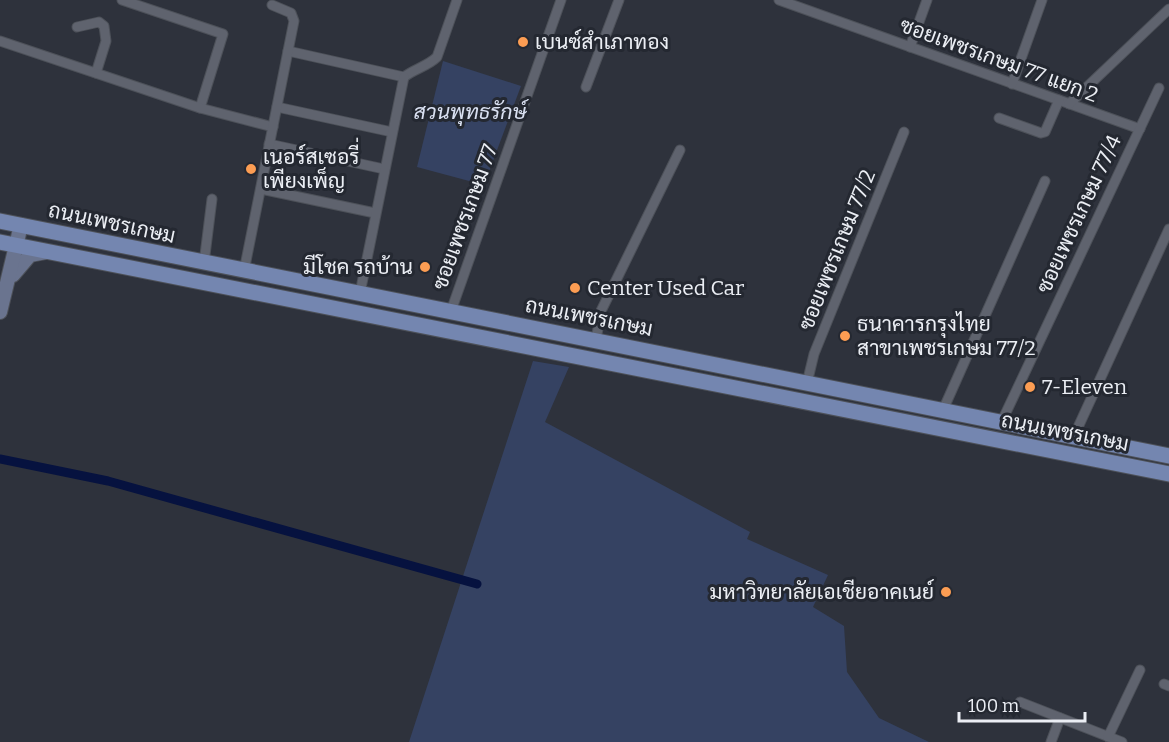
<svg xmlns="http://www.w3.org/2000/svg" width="1169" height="742" font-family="Bitter,Sarabun,serif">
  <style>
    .green { fill: #354262 }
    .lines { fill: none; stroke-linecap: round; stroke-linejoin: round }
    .canal { stroke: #06123f; stroke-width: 9 }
    .minor-casing { stroke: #4d5159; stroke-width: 11 }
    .secondary-casing { stroke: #4d5159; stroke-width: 16 }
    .primary-casing { stroke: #4d5159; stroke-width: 17 }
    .minor { stroke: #5f636e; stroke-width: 9 }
    .secondary { stroke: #6a748f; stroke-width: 14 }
    .primary { stroke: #7486b0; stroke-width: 15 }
    .poi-dot { fill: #fc9d53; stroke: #242831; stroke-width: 2 }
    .labels { text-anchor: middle; stroke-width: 6; stroke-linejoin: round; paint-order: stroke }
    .poi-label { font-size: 21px; fill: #ebeef4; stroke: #242831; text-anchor: start }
    .street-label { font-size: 21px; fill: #ebeef4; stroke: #242831 }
    .park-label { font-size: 21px; font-style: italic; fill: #dae1f2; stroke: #242831 }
  </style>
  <rect width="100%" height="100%" fill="#2e323c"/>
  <!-- green -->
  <g class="green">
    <polygon points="443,61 521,86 484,185 417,167"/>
    <polygon points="533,361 569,367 545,422 750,532 747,539 828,575 813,607 844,626 847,672 879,718 929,742 409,742"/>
  </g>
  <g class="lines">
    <!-- canal -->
    <polyline class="canal" points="0,459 108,481 477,584"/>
    <defs>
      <g id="minor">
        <polyline points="122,0 223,34 200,108"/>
        <polyline points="779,0 1140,129"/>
        <polyline points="77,27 99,22 104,26 106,41 96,73"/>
        <polyline points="0,41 200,108 273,127"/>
        <polyline points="910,47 927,0"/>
        <polyline points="288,51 404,77"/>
        <path d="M404,77C414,69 428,66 437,57L457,0"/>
        <polyline points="1012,84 1042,0"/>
        <polyline points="586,87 619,0"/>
        <polyline points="1069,104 1169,9"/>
        <polyline points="277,107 392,132"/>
        <polyline points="999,118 1041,133 1045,132 1059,100"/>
        <polyline points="269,144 384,169"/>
        <polyline points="261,189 375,213"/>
        <polyline points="204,263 212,199"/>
        <polyline points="244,271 294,21 291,13 272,5"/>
        <polyline points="360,293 404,77"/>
        <polyline points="451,311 561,0"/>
        <polyline points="596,340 601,311 680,150"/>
        <polyline points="807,383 814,354 904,132"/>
        <polyline points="943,410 1045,181"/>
        <polyline points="1002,421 1159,88"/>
        <polyline points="1074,436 1169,229"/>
        <polyline points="1164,684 1169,686"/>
        <polyline points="1020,702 1122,742"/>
        <polyline points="1108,737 1140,670"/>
        <polyline points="1051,742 1060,718"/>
      </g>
      <g id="secondary">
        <polyline points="13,275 30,255 46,252"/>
        <polyline points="0,312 21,225"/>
      </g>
      <g id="primary">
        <polyline points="0,221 1169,456"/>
        <polyline points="0,242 1169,474"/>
      </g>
    </defs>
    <!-- minor casing -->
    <use href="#minor" class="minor-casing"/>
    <!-- secondary casing -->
    <use href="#secondary" class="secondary-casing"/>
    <!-- primary casing -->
    <use href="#primary" class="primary-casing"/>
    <!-- minor -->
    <use href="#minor" class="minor"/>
    <!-- secondary -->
    <use href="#secondary" class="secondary"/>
    <!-- primary -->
    <use href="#primary" class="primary"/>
  </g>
  <!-- markers -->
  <g class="poi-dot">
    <circle cx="523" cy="42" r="6"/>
    <circle cx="251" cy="169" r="6"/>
    <circle cx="425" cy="267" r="6"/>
    <circle cx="575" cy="288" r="6"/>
    <circle cx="845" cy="336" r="6"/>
    <circle cx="1030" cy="387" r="6"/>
    <circle cx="946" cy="592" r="6"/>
  </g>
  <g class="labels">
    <!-- poi labels -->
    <g class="poi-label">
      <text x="535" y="49">เบนซ์สำเภาทอง</text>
      <text x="263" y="164">เนอร์สเซอรี่<tspan x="263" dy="24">เพียงเพ็ญ</tspan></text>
      <text x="413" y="274" text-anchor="end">มีโชค รถบ้าน</text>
      <text x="587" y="295">Center Used Car</text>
      <text x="857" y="331">ธนาคารกรุงไทย<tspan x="857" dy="24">สาขาเพชรเกษม 77/2</tspan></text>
      <text x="1042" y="394">7-Eleven</text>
      <text x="934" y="599" text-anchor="end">มหาวิทยาลัยเอเชียอาคเนย์</text>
    </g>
    <!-- street labels -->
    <g class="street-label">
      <text transform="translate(999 60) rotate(20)" y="7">ซอยเพชรเกษม 77 แยก 2</text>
      <text transform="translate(1079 214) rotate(-65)" y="7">ซอยเพชรเกษม 77/4</text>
      <text transform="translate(465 217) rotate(-70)" y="7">ซอยเพชรเกษม 77</text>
      <text transform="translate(112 223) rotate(12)" y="7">ถนนเพชรเกษม</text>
      <text transform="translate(837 250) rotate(-68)" y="7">ซอยเพชรเกษม 77/2</text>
      <text transform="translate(589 317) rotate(11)" y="7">ถนนเพชรเกษม</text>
      <text transform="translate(1065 432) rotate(11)" y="7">ถนนเพชรเกษม</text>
    </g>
    <!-- park labels -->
    <g class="park-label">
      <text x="470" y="119">สวนพุทธรักษ์</text>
    </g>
  </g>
  <!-- scale -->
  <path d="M959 712v9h126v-9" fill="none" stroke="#ebeef4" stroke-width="3"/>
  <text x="968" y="712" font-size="18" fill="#ebeef4" stroke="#242831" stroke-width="4.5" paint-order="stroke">100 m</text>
</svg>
